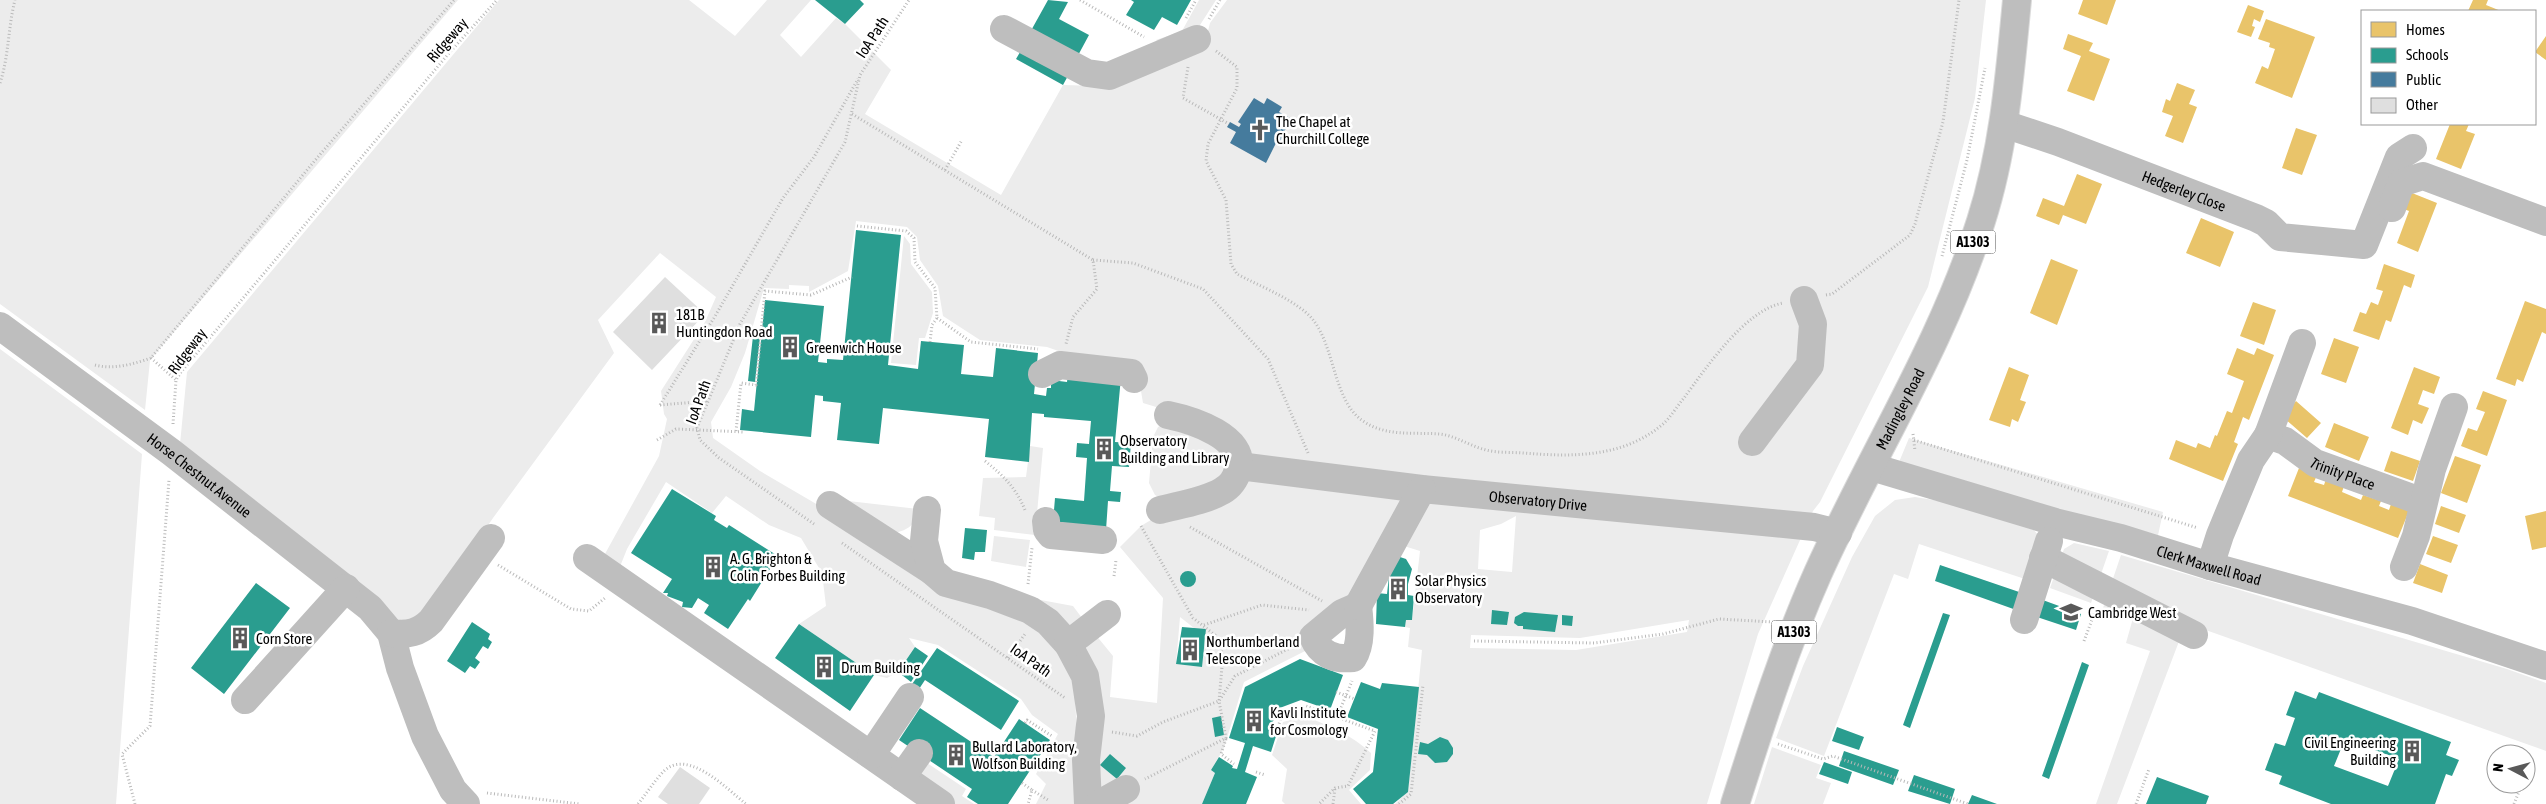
<svg xmlns="http://www.w3.org/2000/svg" width="2546" height="804" font-family="'Asap Condensed',sans-serif">
	<style>
		.green { fill: #ececec; fill-rule: evenodd }
		.homes { fill: #e9c46a }
		.schools { fill: #2a9d8f; fill-rule: evenodd }
		.public { fill: #457b9d }
		.building { fill: #dfdfdf }
		.lines { fill: none; stroke-linecap: round; stroke-linejoin: round }
		.major-casing { stroke: #dbdbdb; stroke-width: 30 }
		.path { stroke: #b9b9b9; stroke-width: 3; stroke-dasharray: 1 2.5; stroke-linecap: butt }
		.minor { stroke: #bebebe; stroke-width: 28 }
		.major { stroke: #bebebe; stroke-width: 28 }
		.path-bridge { stroke: #b9b9b9; stroke-width: 3; stroke-dasharray: 1 2.5; stroke-linecap: butt }
		.labels { text-anchor: middle; dominant-baseline: central; stroke-width: 5; stroke-linejoin: round; paint-order: stroke }
		.shield { fill: #fff; stroke: #4c4c4c; stroke-width: 1 }
		.shield-label { font-size: 14px; font-weight: bold; fill: #000 }
		.street-label { font-size: 15px; fill: #000; stroke: #fff }
		.poi-label { font-size: 15px; fill: #000; stroke: #fff; text-anchor: start }
	</style>
	<rect width="100%" height="100%" fill="#fff"/>
	<path class="green" d="M0 0H458L150 360 145 410 0 304Z
		M499 0H689L735 36 767 0H811L780 35 801 57 836 18 845 24 891 70 865 114 1001 195 1063 85 1098 86 1205 43 1210 23 1227 0H1986L1975 98 1928 287 1820 502 1813 511 1758 634 1707 804H1395L1408 791 1422 650 1408 647 1410 628 1405 627 1406 620H1412L1420 551 1388 541 1315 646 1244 682 1224 748 1211 770 1215 773 1202 804H1106L1099 783 1084 655 1088 642 1095 634 1113 656 1110 697 1157 703 1163 598 1120 547 1141 526 1159 515 1161 498 1155 495 1149 483 1153 437 1158 427 1169 422 1166 410 1143 403 1139 379 1047 347 980 340 943 316 938 286 920 260 917 237 907 227 856 221 848 271 809 292V286L789 285V289L764 288 745 353 731 387 711 422 713 438 760 471 830 512 1031 620 1062 653 1075 689 1079 804H1036L1046 784 1036 774 1058 734 1032 715 1021 699 938 645 909 638 915 647 898 672 887 678 874 675 799 624 826 606 822 573 801 538 769 525 726 496 712 513 666 482 627 549 613 584 595 572 659 456 667 419 664 414 661 391 705 322 716 297 660 253 598 320 614 353 493 518 425 617 411 624 390 616 180 444 187 372ZM1516 516 1512 572 1478 569 1480 530 1501 524ZM1180 617 1194 628 1202 667 1176 664ZM1689 620 1687 632 1576 650 1470 648 1471 635 1580 638Z
		M1199 0H1216L1193 36 1169 48 1156 40 1182 31Z
		M904 236 910 244 911 264 932 292 933 313 925 338H919L916 365 891 363Z
		M0 349 142 454 116 804H0Z
		M1909 438 2163 512 2157 540 1897 467Z
		M1030 446 1043 448 1035 535 994 530 995 518 979 516 983 478 1026 477Z
		M1915 497 1952 503 2033 529 2039 536 2028 580 1919 544 1908 579 1894 574 1824 756 1776 738 1803 666 1852 557 1875 516 1895 500Z
		M831 499 918 509C915 525 909 530 894 533Z
		M994 536 1030 540 1026 567 991 561Z
		M2074 543 2109 551 2091 603 2050 588 2064 549Z
		M2121 555 2507 669 2546 683V751L2186 623 2117 804H2096L2150 651 2126 643 2133 618 2103 608Z
		M1030 598 1073 606 1085 622 1075 628 1065 625Z
		M1305 716C1329 726 1352 735 1371 753L1370 770 1349 790 1361 804H1285L1282 801 1287 769 1272 755 1283 722Z
		M1772 747 1821 765 1816 778 1831 783 1823 804H1754Z
		M921 759 966 789 962 796 974 804H949L914 770Z"/>
	<path class="homes" d="M2083 0H2116L2107 25 2078 14Z
		M2473 0H2488L2486 5 2501 11H2468Z
		M2248 5 2264 11 2260 22 2254 19 2252 26 2255 27 2251 37 2237 32Z
		M2266 19 2315 37 2292 98 2255 83 2262 66 2268 69 2275 49 2269 47 2270 43 2258 39Z
		M2068 34 2093 43 2089 51 2110 59 2094 101 2067 91 2081 56 2063 49Z
		M2546 36V60L2535 52Z
		M2177 83 2195 90 2189 104 2197 107 2183 143 2165 136 2173 116 2162 112 2166 99 2170 101Z
		M2450 124H2469L2466 131 2475 134 2461 169 2436 159Z
		M2296 128 2317 135 2302 175 2282 168Z
		M2077 174 2102 184 2086 224 2063 215 2059 225 2036 216 2043 198 2064 206Z
		M2407 191 2437 203 2418 252 2397 243 2409 211 2401 208Z
		M2201 218 2234 232 2220 267 2186 253Z
		M2051 259 2078 270 2057 325 2030 313Z
		M2384 264 2415 275 2411 288 2404 285 2391 322 2386 320 2379 340 2353 331 2360 312 2366 314 2371 302 2378 305 2383 291 2376 289Z
		M2525 301 2546 309V334L2542 332 2523 382 2517 379 2515 386 2496 379Z
		M2253 302 2276 310 2264 345 2240 336Z
		M2334 338 2359 347 2346 383 2321 374Z
		M2237 348 2254 355 2257 348 2274 355 2249 420 2243 417 2234 442 2238 444 2223 481 2169 459 2176 440 2196 448 2198 443 2210 448 2215 435 2217 436 2227 411 2232 413 2244 381 2227 374Z
		M2009 367 2029 375 2020 400 2026 402 2018 422 2012 419 2010 427 1989 420Z
		M2414 367 2440 377 2434 394 2423 390 2418 404 2429 408 2422 424 2413 420 2408 435 2391 428Z
		M2483 391 2507 400 2487 456 2461 446 2468 428 2477 431 2485 412 2476 409Z
		M2296 401 2321 423 2307 438 2283 417Z
		M2334 423 2369 437 2359 461 2325 447Z
		M2391 451 2420 461 2413 481 2384 471Z
		M2455 456 2481 465 2467 503 2441 493Z
		M2299 468 2317 475 2314 482 2324 485 2326 479 2344 486 2342 492 2361 500 2363 495 2381 501 2379 506 2389 510 2391 504 2409 511 2398 538 2288 496Z
		M2441 506 2466 515 2459 533 2435 524Z
		M2546 511V547L2532 550 2525 516Z
		M2433 536 2458 545 2451 563 2426 554Z
		M2420 564 2448 575 2442 593 2413 583Z"/>
	<path class="schools" d="M815 0H860L864 4 845 24Z
		M1048 0 1068 2 1059 19 1089 35 1075 61 1028 36Z
		M1131 0H1191L1177 25 1162 17 1154 30 1126 15 1134 2Z
		M1023 47 1070 72 1063 85 1016 59Z
		M856 230 901 235 888 365 918 369 921 341 964 345 961 374 993 377 996 348 1038 353 1034 394 1046 396 1047 388H1051V380L1067 382 1068 374 1121 377 1115 442 1131 443 1129 467 1112 466 1110 491 1121 492 1120 502 1108 501 1106 530 1053 522 1055 498 1084 501 1087 458 1076 457 1077 443 1089 444 1091 421 1044 417V414L1032 413 1029 462 985 457 989 419 883 408 879 444 837 440 841 403 823 401V396L815 395 811 437 740 430 742 409 754 411 765 300 824 306 818 362 827 363V359L843 360Z
		M753 336 760 337 755 382 748 381Z
		M672 489 716 516 714 520 727 528 729 525 778 556 750 601 748 599 728 629 704 613 709 605 698 598 692 608 682 607 683 602 667 596 668 593H663L672 579 631 553Z
		M965 528 987 530 985 552H975L974 560 962 558Z
		M1400 557 1406 559 1412 569 1408 584V595L1414 596 1412 620H1406L1405 627 1376 624 1377 593 1387 594 1389 576Z
		M1940 565 2025 594 2019 611 1935 581Z
		M1180 579a8 8 0 1 1 16 0a8 8 0 1 1-16 0Z
		M256 583 290 608 224 694 191 668Z
		M2040 599 2081 614 2076 630 2034 616Z
		M1492 610 1509 612 1507 625 1491 624Z
		M1524 612 1558 615 1555 632 1523 629V626H1518L1514 623 1515 617Z
		M1943 613 1950 615 1910 728 1903 725Z
		M1562 615 1573 616 1572 626 1562 625Z
		M472 622 490 634 488 639 492 642 488 649 483 646 475 658 480 662 475 669 470 666 465 673 447 661Z
		M799 624 874 675 850 711 775 658Z
		M1182 627 1206 629 1202 667 1176 664Z
		M915 647 928 656 911 682 898 672Z
		M937 648 1019 701 1001 730 925 680 915 695 908 690Z
		M1300 659 1343 675 1330 710 1301 700 1277 709 1270 731 1277 733 1271 752 1253 746 1245 772 1257 777 1246 804H1202L1215 773 1211 770 1219 757 1233 766 1232 768 1237 769 1245 743 1229 738 1245 687Z
		M2082 662 2089 665 2049 779 2042 776Z
		M1361 682 1380 689 1382 683 1419 687 1408 792 1393 804H1366L1353 789 1373 772 1378 729 1347 717Z
		M2295 691 2316 699 2319 692 2451 742 2446 755 2459 760 2452 776 2446 774 2435 804H2331L2279 784 2282 776 2265 770 2275 743 2285 746 2295 718 2286 715ZM2345 739 2399 759 2388 786 2334 766Z
		M920 708 994 757 1019 719 1050 740 1008 804H978L967 797 972 789 899 740Z
		M1221 716 1224 735 1215 737 1212 718Z
		M1837 727 1864 737 1859 750 1832 741Z
		M1440 737 1448 740 1453 748V754L1447 762 1435 763 1427 755 1418 754 1420 742 1428 744Z
		M1844 751 1899 770 1893 785 1839 766Z
		M1110 754 1126 768 1117 779 1100 765Z
		M1824 762 1852 772 1848 784 1819 774Z
		M1914 775 1955 789 1950 804 1908 791Z
		M2157 777 2209 796 2206 804H2146Z
		M1972 795 1997 804H1968Z"/>
	<path class="public" d="M1254 98 1264 104 1267 98 1282 107 1279 112 1290 118 1279 145 1276 143 1266 163 1230 143 1236 132 1227 127 1230 122 1239 127 1241 124 1238 122Z"/>
	<path class="building" d="M665 277 705 314 652 370 613 332Z
		M680 767 710 788 699 804H668L658 797Z"/>
	<g class="lines">
		<g class="major-casing">
			<g id="major">
				<path id="s6" d="M1735 804C1760 726 1785 647 1818 573 1871 455 1942 345 1981 221 2004 149 2010 74 2017 0"/>
			</g>
		</g>
		<path class="path" d="M1080 0 1144 37
			M1186 18 1196 0
			M1209 19 1220 0
			M1216 51 1237 67V88L1208 144 1206 161 1226 200 1231 264 1237 274C1259 286 1299 301 1314 321 1335 349 1334 402 1363 421 1386 437 1413 432 1440 434 1456 436 1470 446 1486 450 1498 453 1511 452 1523 453 1573 457 1623 458 1663 424 1671 417 1677 406 1684 398 1706 368 1745 310 1783 303
			M1188 67 1183 98 1229 124
			M0 83C9 56 8 27 15 0
			M852 114 1093 260 1097 289 1073 317 1066 344
			M945 170 962 140
			M857 226 906 231 914 238 915 262 935 288 937 318 932 325 930 342
			M1942 256 1967 160 1985 68
			M1093 260 1133 263 1203 289 1268 359 1308 453
			M1826 295 1832 294 1910 235 1915 224 1943 122 1959 0
			M937 318 971 342 1038 349
			M151 358 176 380
			M95 365C113 370 134 364 151 358L317 158 454 0
			M660 405 714 318 783 198 814 157 858 79
			M660 405 708 401
			M173 424 176 380 181 372 450 52 497 0
			M736 431 741 383 756 385 765 291 811 295 852 277
			M1913 434 1915 451
			M657 440 676 429 744 432
			M1914 440 2198 528
			M1130 455H1138
			M985 461C1004 476 1016 488 1025 510
			M814 524 719 458 700 440 697 428 740 324 845 142 860 75 909 0
			M1141 526 1193 618 1215 635 1223 655 1219 701 1226 738 1145 779
			M1190 527 1322 601
			M842 543 1065 698
			M498 565 571 609 589 611 605 598
			M1114 576 1116 560
			M1028 584 1032 548
			M1204 625 1262 605 1309 610
			M1474 641 1594 643 1663 634 1719 619 1773 622
			M2084 641 2096 609
			M1008 658 1025 634
			M1337 717 1352 681
			M1025 723 1027 720 1052 736
			M1278 727 1282 715 1306 706 1375 731 1348 786 1335 788 1319 804
			M1112 732 1137 736 1163 722 1219 701 1235 676 1292 647
			M1226 739 1221 754 1234 764
			M1778 744 1823 759 1833 756 1968 804
			M1256 772 1265 775
			M2526 773 2527 770
			M1022 783 1032 790 1028 804
			M1032 790 1048 800
			M487 793 580 804
			M135 804 122 754 150 726 169 480
			M638 804C647 793 655 780 664 771 688 748 727 789 746 804
			M1333 804 1335 788
			M1399 804 1411 794 1423 685
			M2136 804 2149 769
			M2514 804 2522 784"/>
		<g class="minor">
			<path d="M1004 29 1087 73 1109 76 1197 39"/>
			<path id="s1" d="M2004 124 2058 142 2256 218 2266 223 2280 237 2364 245 2399 157 2413 148"/>
			<path d="M2392 208 2401 183 2423 176 2546 222"/>
			<path id="s2" d="M0 326 171 452 370 608 391 633 400 668 425 736 453 790 466 804"/>
			<path d="M1042 374 1060 365 1131 373 1134 379"/>
			<path id="s3" d="M2268 435 2285 441 2315 463 2423 502"/>
			<path d="M1752 442 1810 365 1813 324 1804 300"/>
			<path id="s4" d="M1239 466 1422 489 1814 527 1838 533"/>
			<path id="s5" d="M1872 467 2055 522 2121 538 2210 566 2412 621 2546 666"/>
			<path d="M830 505 932 571"/>
			<path d="M927 510 924 541 932 571 946 583 990 595 1030 610 1048 622 1068 644 1085 676 1091 716 1086 760 1088 804"/>
			<path d="M1160 510C1179 505 1205 501 1222 491 1231 486 1235 480 1238 470 1247 437 1192 420 1168 415"/>
			<path d="M1046 521 1047 530 1051 535 1103 540"/>
			<path d="M587 558 941 804"/>
			<path d="M2043 558 2194 635"/>
			<path d="M2210 566 2220 535 2251 460 2268 435 2302 343"/>
			<path d="M2404 567 2416 536 2432 469 2454 407"/>
			<path d="M1358 606C1360 622 1362 644 1353 658 1334 660 1320 654 1313 637L1342 613Z"/>
			<path d="M1358 606 1422 489"/>
			<path d="M2024 620 2049 541"/>
			<path d="M391 633C408 635 419 633 431 621L491 538"/>
			<path d="M1068 644 1107 614"/>
			<path d="M245 700 346 588"/>
			<path d="M871 755 910 697"/>
			<path d="M902 777 919 753"/>
			<path d="M1099 804 1126 789"/>
		</g>
		<use href="#major" class="major"/>
		<path class="path-bridge" d="M1336 692 1355 699"/>
	</g>
	<defs>
		<g id="church-bare" transform="scale(1.725)"><path d="M-1.2-6h2.4v3.5h3.3v2.4h-3.3V6h-2.4V-.1h-3.3v-2.4h3.3Z" fill="#595959" stroke="#fff" stroke-width="2.5" paint-order="stroke"/></g>
		<g id="building-bare" transform="scale(1.725)"><path d="M-4-6H4V6H1V3H-1V6H-4ZM-2.5-4.3h1.7v1.8h-1.7ZM.8-4.3h1.7v1.8H.8ZM-2.5-1h1.7V.8h-1.7ZM.8-1h1.7V.8H.8Z" fill="#595959" stroke="#fff" stroke-width="2.5" paint-order="stroke"/></g>
		<g id="university-bare" transform="scale(1.725)"><path d="M0-5L7-2L0 1L-7-2ZM-4 1L0 2.5L4 1V4Q0 6-4 4Z" fill="#595959" stroke="#fff" stroke-width="2.5" paint-order="stroke"/></g>
	</defs>
	<g fill-rule="evenodd">
		<use href="#church-bare" x="1260" y="130"/>
		<use href="#building-bare" x="659" y="323"/>
		<use href="#building-bare" x="790" y="347"/>
		<use href="#building-bare" x="1104" y="449"/>
		<use href="#building-bare" x="713" y="567"/>
		<use href="#building-bare" x="1398" y="589"/>
		<use href="#university-bare" x="2071" y="612"/>
		<use href="#building-bare" x="240" y="638"/>
		<use href="#building-bare" x="1190" y="650"/>
		<use href="#building-bare" x="824" y="667"/>
		<use href="#building-bare" x="1254" y="721"/>
		<use href="#building-bare" x="2412" y="751"/>
		<use href="#building-bare" x="956" y="755"/>
	</g>
	<g class="labels">
		<g class="shield">
			<rect x="1950.5" y="230.5" width="45" height="23" rx="4"/>
			<rect x="1771.5" y="620.5" width="45" height="23" rx="4"/>
		</g>
		<g class="shield-label">
			<text x="1973" y="242">A1303</text>
			<text x="1794" y="632">A1303</text>
		</g>
		<g class="street-label">
			<text transform="translate(872 37) rotate(-57)">IoA Path</text>
			<text transform="translate(447 40) rotate(-49)">Ridgeway</text>
			<text stroke="none"><textPath href="#s1" startOffset="192">Hedgerley Close</textPath></text>
			<text transform="translate(187 351) rotate(-53)">Ridgeway</text>
			<text transform="translate(698 402) rotate(-70)">IoA Path</text>
			<text stroke="none"><textPath href="#s6" startOffset="429">Madingley Road</textPath></text>
			<text stroke="none"><textPath href="#s3" startOffset="85">Trinity Place</textPath></text>
			<text stroke="none"><textPath href="#s2" startOffset="249">Horse Chestnut Avenue</textPath></text>
			<text stroke="none"><textPath href="#s4" startOffset="301">Observatory Drive</textPath></text>
			<text stroke="none"><textPath href="#s5" startOffset="351">Clerk Maxwell Road</textPath></text>
			<text transform="translate(1031 660) rotate(35)">IoA Path</text>
		</g>
		<g class="poi-label">
			<text x="1276" y="121">The Chapel at<tspan x="1276" dy="17">Churchill College</tspan></text>
			<text x="676" y="314">181B<tspan x="676" dy="17">Huntingdon Road</tspan></text>
			<text x="806" y="347">Greenwich House</text>
			<text x="1120" y="440">Observatory<tspan x="1120" dy="17">Building and Library</tspan></text>
			<text x="730" y="558">A. G. Brighton &amp;<tspan x="730" dy="17">Colin Forbes Building</tspan></text>
			<text x="1415" y="580">Solar Physics<tspan x="1415" dy="17">Observatory</tspan></text>
			<text x="2088" y="612">Cambridge West</text>
			<text x="256" y="638">Corn Store</text>
			<text x="1206" y="641">Northumberland<tspan x="1206" dy="17">Telescope</tspan></text>
			<text x="841" y="667">Drum Building</text>
			<text x="1270" y="712">Kavli Institute<tspan x="1270" dy="17">for Cosmology</tspan></text>
			<text x="2396" y="742" text-anchor="end">Civil Engineering<tspan x="2396" dy="17">Building</tspan></text>
			<text x="972" y="746">Bullard Laboratory,<tspan x="972" dy="17">Wolfson Building</tspan></text>
		</g>
	</g>
	<rect x="2361" y="10" width="175" height="115" fill="#ffffff" stroke="#999999"/>
	<rect x="2371" y="22" width="25" height="15" fill="#e9c46a" stroke="#999999"/>
	<text x="2406" y="35" font-size="15" fill="#000000">Homes</text>
	<rect x="2371" y="48" width="25" height="15" fill="#2a9d8f" stroke="#999999"/>
	<text x="2406" y="60" font-size="15" fill="#000000">Schools</text>
	<rect x="2371" y="72" width="25" height="15" fill="#457b9d" stroke="#999999"/>
	<text x="2406" y="85" font-size="15" fill="#000000">Public</text>
	<rect x="2371" y="98" width="25" height="15" fill="#dfdfdf" stroke="#999999"/>
	<text x="2406" y="110" font-size="15" fill="#000000">Other</text>
	<g transform="translate(2511 769) rotate(276)"><circle r="24" fill="#ffffff" stroke="#999999"/>
	<path d="M0-4L9 19L0 12L-9 19Z" fill="#595959"/>
	<text y="-8" font-size="14" font-weight="bold" text-anchor="middle" fill="#000000">N</text>
	</g>
</svg>
